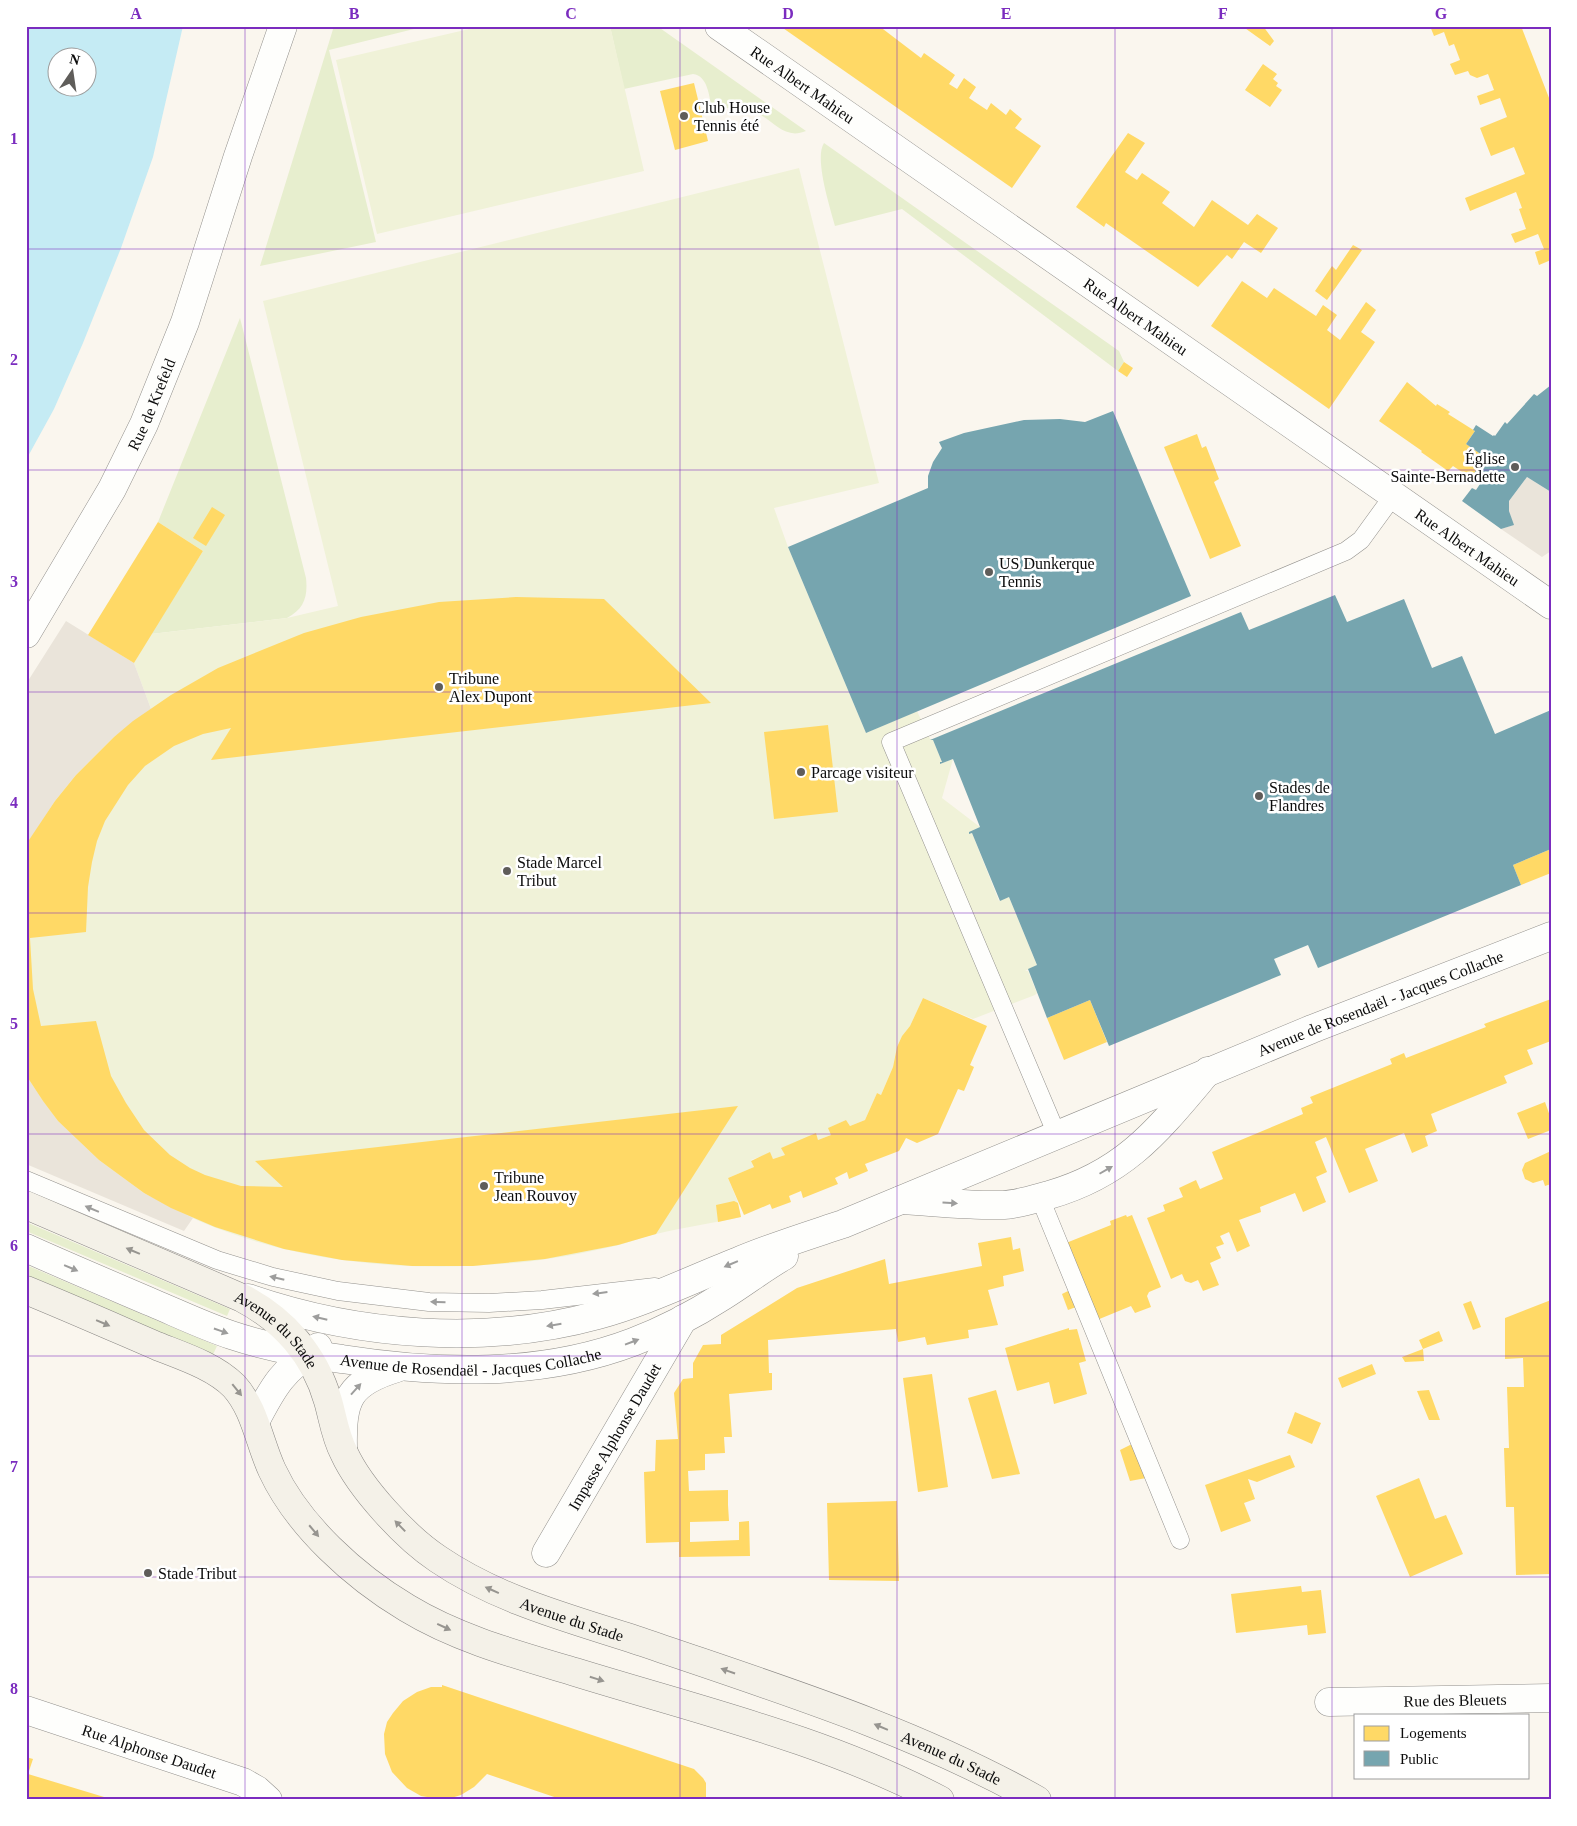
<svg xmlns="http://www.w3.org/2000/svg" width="1577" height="1826" font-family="Georgia,serif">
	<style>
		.green { fill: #e7eece }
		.pitch { fill: #f0f2d8 }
		.plaza { fill: #eae4da }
		.water { fill: #c5ebf4; fill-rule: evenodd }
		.homes { fill: #ffd966 }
		.public { fill: #76a5af }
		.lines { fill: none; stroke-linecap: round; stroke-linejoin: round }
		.service-casing { stroke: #93918d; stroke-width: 19 }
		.minor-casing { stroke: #93918d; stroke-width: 29 }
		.tertiary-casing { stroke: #93918d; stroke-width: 29 }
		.secondary-casing { stroke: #898784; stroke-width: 29 }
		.service { stroke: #fefefc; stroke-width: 18 }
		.minor { stroke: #fefefc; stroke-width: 28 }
		.tertiary { stroke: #fefefc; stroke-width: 28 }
		.secondary { stroke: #f4f1e8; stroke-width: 28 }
		.oneway { fill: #9d9d9c }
		.oneway2 { fill: #979590 }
		.grid { fill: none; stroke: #7b2cbf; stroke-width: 1; stroke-opacity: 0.55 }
		.poi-dot { fill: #5f5d5a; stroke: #fff; stroke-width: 2 }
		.labels { text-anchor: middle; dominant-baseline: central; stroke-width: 5; stroke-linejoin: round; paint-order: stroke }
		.street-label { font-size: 16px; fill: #0b0b0b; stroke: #fff }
		.poi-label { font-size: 16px; fill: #0b0b0b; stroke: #fff; text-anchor: start }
		.neatline { fill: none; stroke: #7b2cbf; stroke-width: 2 }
		.grid-label { font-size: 16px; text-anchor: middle; font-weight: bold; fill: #7b2cbf }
	</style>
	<rect width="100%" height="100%" fill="#faf6ee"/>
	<path class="green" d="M334 26H426L329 50 376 242 260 266Z
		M610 26H657L806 131C782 141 773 117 751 111 739 107 725 108 712 109 709 96 708 76 693 74L624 89Z
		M824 143 1119 351 1124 362 1118 371 902 209 835 226C830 207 814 158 824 143Z
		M240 318 306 578C308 597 304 609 287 618L151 634 203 551 158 522Z
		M26 1222 230 1309 227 1316 26 1231Z
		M26 1265 217 1346 211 1359 26 1280Z"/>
	<path class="pitch" d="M482 26H610L644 171 377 234 336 60Z
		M799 168 879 483 774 508 788 547 866 733 917 711 930 739 933 740 942 762 940 764 953 759 942 798 980 827 969 832 970 834 972 833 999 901 1009 897 1037 965 1025 971H1028L1037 993 1035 995 973 1019 923 998 910 1026 902 1036 897 1047 893 1067 881 1095 877 1093 865 1120 850 1126 846 1120 829 1128 831 1135 818 1140 816 1134 782 1148 785 1155 773 1159 770 1153 751 1160 754 1167 728 1178 737 1200 741 1217C713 1223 685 1227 656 1234 644 1236 631 1242 619 1245 585 1253 549 1260 514 1263 353 1278 171 1247 58 1121 45 1107 36 1091 26 1075V846L55 801 76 775 114 737 151 709 134 663 151 634 287 618 338 606 263 301Z"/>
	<path class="plaza" d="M1527 477 1551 492V551L1542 557 1501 529 1513 525 1509 511V501Z
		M66 621 134 663 151 709 114 737 76 775 55 801 26 846V684Z
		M26 1075 43 1101 58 1121 99 1160 144 1193 193 1218 184 1231 26 1164Z"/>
	<path class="water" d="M26 26H183L153 157 121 248 83 343 54 409 26 460ZM58 58H88V88H58Z"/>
	<path class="homes" d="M780 26H875L877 28 879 26 921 58 924 53 955 75 949 84 957 89 964 78 976 87 969 98 987 110 991 103 1006 115 1010 109 1022 119 1015 128 1041 146 1012 188Z
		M1242 26H1263L1274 41 1270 46Z
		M1430 26H1521L1551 103V260L1539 265 1535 252 1544 249 1538 234 1515 243 1511 234 1526 229 1519 209 1522 208 1516 192 1470 211 1465 198 1525 174 1514 147 1491 156 1480 128 1507 117 1500 98 1480 105 1477 96 1494 90 1488 74 1477 78 1470 75 1468 71 1455 75 1450 64 1460 60 1454 44 1449 46 1444 32 1434 36Z
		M1263 64 1277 74 1273 79 1278 83 1276 86 1282 90 1270 107 1245 90Z
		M694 83 708 141 675 150 660 91Z
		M1128 133 1145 143 1125 172 1137 180 1142 173 1170 192 1162 203 1194 227 1212 200 1248 225 1257 214 1278 228 1261 253 1244 242 1232 259 1227 255 1198 287 1106 223 1104 227 1076 207Z
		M1353 245 1362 250 1327 300 1315 291 1332 266 1336 270Z
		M1242 281 1267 298 1274 288 1316 316 1323 305 1337 315 1327 330 1340 340 1366 302 1376 310 1361 332 1375 342 1329 409 1211 326Z
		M1124 362 1133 368 1127 377 1118 371Z
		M1407 382 1436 406 1437 404 1450 412 1448 414 1475 431 1466 444 1485 457 1471 478 1453 466 1448 471 1421 452 1422 451 1379 421Z
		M1197 434 1202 448 1206 446 1219 479 1214 482 1241 546 1210 559 1164 447Z
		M212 507 225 515 206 546 193 538Z
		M158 522 203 551 134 663 88 635Z
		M516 597 604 599 711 703 211 760 231 728 203 734 174 746 145 766 128 785 105 821 97 841 92 862 88 887 86 932 30 938 33 989 41 1026 96 1021 111 1076 126 1103 144 1130 170 1155 190 1168 205 1175 241 1186 283 1187 255 1161 738 1106 656 1234 618 1245 545 1259 473 1266H412L342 1260 284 1249 215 1227 171 1208 144 1193 99 1160 58 1121 43 1101 26 1075V846L29 840 55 801 76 775 114 737 133 721 171 695 218 668 304 633 361 617 439 602Z
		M828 725 838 812 774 819 764 732Z
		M1551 849V873L1521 885 1513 865Z
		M923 998 987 1026 970 1065 974 1067 964 1091 958 1089 938 1134 917 1143 906 1138 899 1151 865 1164 868 1171 849 1179 847 1172 835 1178 838 1184 803 1198 801 1191 789 1196 791 1202 772 1209 770 1204 744 1215 728 1178 754 1167 751 1161 770 1152 773 1159 785 1155 781 1148 816 1133 818 1140 831 1135 828 1128 846 1120 850 1126 865 1120 877 1093 881 1095 893 1067 897 1047 902 1036 910 1026Z
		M1551 999V1041L1527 1050 1533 1064 1504 1076 1507 1083 1431 1114 1437 1131 1425 1136 1428 1146 1412 1153 1404 1133 1365 1149 1378 1181 1349 1193 1326 1137 1315 1142 1327 1172 1316 1177 1326 1202 1303 1212 1295 1193 1260 1207 1261 1212 1239 1220 1250 1246 1237 1252 1229 1232 1220 1236 1224 1244 1216 1247 1221 1258 1210 1263 1219 1285 1203 1291 1198 1280 1191 1283 1185 1281 1182 1274 1171 1279 1147 1218 1165 1211 1163 1205 1183 1197 1179 1188 1196 1180 1200 1189 1223 1179 1212 1152 1303 1114 1301 1108 1313 1103 1310 1097 1392 1064 1390 1059 1404 1053 1406 1058 1486 1027 1484 1024Z
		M1090 1000 1107 1042 1064 1060 1047 1018Z
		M1545 1102 1551 1119V1130L1528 1139 1517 1113Z
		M1551 1151V1184L1545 1186 1543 1180 1533 1183 1525 1179 1522 1170 1525 1163Z
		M734 1201 738 1203 741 1217 718 1222 716 1205Z
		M1126 1215 1127 1217 1132 1215 1161 1287 1149 1292 1147 1296 1151 1307 1135 1313 1131 1306 1097 1320 1066 1243 1111 1225 1110 1221Z
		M1011 1237 1013 1250 1020 1248 1024 1271 1003 1276 1004 1286 988 1290 998 1325 968 1330 969 1338 927 1345 925 1337 898 1342 896 1329 768 1340 769 1373H772V1390L729 1394 732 1437H724L725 1453 705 1454V1470L688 1471 689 1491 728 1490V1505L729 1521 690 1522V1542L739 1540V1522L749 1521 750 1556 679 1557V1542L646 1543 644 1472 655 1471 656 1440 678 1439 674 1393 683 1379 693 1378V1363L703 1345 721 1344V1335L797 1288 885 1259 889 1284 982 1266 978 1243Z
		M1070 1290 1076 1307 1068 1310 1062 1294Z
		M1551 1300V1574L1516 1575 1514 1507H1506L1504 1448H1509L1507 1387H1524L1523 1358 1505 1359V1318Z
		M1471 1301 1481 1327 1473 1330 1463 1304Z
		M1069 1328V1330L1077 1329 1086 1361 1079 1363 1087 1394 1054 1404 1049 1382 1017 1391 1005 1348Z
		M1439 1331 1443 1341 1423 1349 1419 1340Z
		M1423 1349 1424 1361 1405 1362 1402 1357Z
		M1372 1364 1376 1374 1342 1388 1338 1378Z
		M932 1374 948 1487 918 1492 903 1378Z
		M996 1390 1020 1474 992 1479 968 1398Z
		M1429 1390 1440 1420H1429L1417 1391Z
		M1295 1412 1321 1423 1312 1444 1287 1433Z
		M1132 1444 1146 1478 1130 1481 1120 1450Z
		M1290 1455 1295 1467 1257 1482 1248 1479 1255 1499 1244 1503 1251 1521 1221 1532 1205 1485Z
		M1419 1478 1435 1519 1446 1515 1463 1554 1410 1577 1376 1496Z
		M897 1501 899 1581 829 1580 827 1503Z
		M1301 1586 1302 1592 1321 1590 1326 1633 1308 1635 1307 1625 1236 1633 1231 1594Z
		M442 1685 694 1769 703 1778 706 1783V1800H563L487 1774 474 1787 461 1795 448 1799H439L421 1796 407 1788 392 1772 385 1754 384 1734 387 1722 393 1713 403 1701 417 1692 431 1687H442Z
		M26 1757 33 1759 28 1774 114 1800H26Z"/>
	<path class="public" d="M1551 385V492L1527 477 1509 501V511L1514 525 1501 529 1462 501 1472 488 1476 490 1480 484 1471 478 1485 457 1466 444 1475 431 1473 430 1476 425 1493 436 1494 435 1495 436 1505 422 1507 424 1534 394 1537 396Z
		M1113 411 1191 596 866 733 788 547 928 488V476L933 462 942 448 939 442 964 433 1024 420 1060 419 1085 422Z
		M1335 595 1347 622 1404 599 1432 668 1462 656 1495 734 1551 710V849L1513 865 1521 885 1318 968 1308 945 1274 959 1281 975 1109 1046 1090 1000 1047 1018 1028 969 1037 965 1009 897 1000 901 972 833 969 834V832L980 827 953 759 940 764V762H942L933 740H930L1241 612 1249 630Z"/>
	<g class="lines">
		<g class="service-casing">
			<path id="service" d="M1057 1135 891 742 1346 551 1361 540 1393 496
				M26 1180 217 1260 273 1277 338 1291 429 1302 489 1303 542 1300 655 1287
				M1040 1198 1180 1540"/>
		</g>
		<g class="minor-casing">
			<g id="minor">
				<path id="s1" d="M719 26 1551 605"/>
				<path d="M901 1200C935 1202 970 1206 1004 1205 1019 1204 1034 1199 1049 1195 1126 1173 1159 1129 1208 1071"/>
				<path id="s2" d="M546 1553 683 1319"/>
				<path id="s3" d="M1329 1702 1551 1698"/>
				<path id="s4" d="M26 1710 243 1782 257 1790 268 1800"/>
			</g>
		</g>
		<g class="tertiary-casing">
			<g id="tertiary">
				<path id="s5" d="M26 634 112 489 144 424 185 322 238 156 283 26"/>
				<path id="s6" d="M26 1248C68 1267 111 1285 153 1303 179 1314 204 1326 231 1335 267 1347 304 1354 342 1359 438 1374 541 1377 633 1342 665 1330 695 1314 723 1296 744 1283 763 1268 784 1256"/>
				<path id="s7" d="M248 1298C358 1336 485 1346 598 1315 646 1302 690 1280 736 1262 771 1247 807 1236 843 1224L1312 1029 1551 936"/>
				<path d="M255 1422C274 1385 283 1370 318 1347"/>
				<path d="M343 1449C342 1399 348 1383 397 1368"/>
			</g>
		</g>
		<g class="secondary-casing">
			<g id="secondary">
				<path id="s8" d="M26 1205 242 1298C284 1320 315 1355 328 1401 333 1418 335 1436 344 1453 360 1488 405 1537 438 1559 501 1602 576 1620 648 1644 779 1689 915 1731 1037 1800"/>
				<path d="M26 1290C70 1308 113 1327 157 1346 182 1356 214 1366 234 1386 255 1409 259 1442 272 1470 298 1526 355 1577 407 1608 458 1639 518 1655 575 1672 698 1710 826 1740 940 1800"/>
			</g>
		</g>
		<use href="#service" class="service"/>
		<use href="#minor" class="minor"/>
		<use href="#tertiary" class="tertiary"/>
		<use href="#secondary" class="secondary"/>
	</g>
	<defs><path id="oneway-solid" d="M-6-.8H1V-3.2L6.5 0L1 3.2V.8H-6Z" transform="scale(1.25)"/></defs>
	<g class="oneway">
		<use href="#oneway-solid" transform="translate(1106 1170) rotate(-30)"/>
		<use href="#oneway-solid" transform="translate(950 1203) rotate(3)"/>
		<use href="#oneway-solid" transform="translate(92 1209) rotate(-157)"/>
		<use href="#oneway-solid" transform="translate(731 1264) rotate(157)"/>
		<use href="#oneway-solid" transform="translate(71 1268) rotate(23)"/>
		<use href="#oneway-solid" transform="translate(277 1278) rotate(-167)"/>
		<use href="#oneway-solid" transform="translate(600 1293) rotate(173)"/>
		<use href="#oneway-solid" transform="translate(438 1302) rotate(-179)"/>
		<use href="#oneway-solid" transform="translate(320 1318) rotate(-167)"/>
		<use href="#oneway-solid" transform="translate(554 1325) rotate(171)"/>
		<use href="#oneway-solid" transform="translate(221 1331) rotate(19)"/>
		<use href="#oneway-solid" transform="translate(632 1342) rotate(-21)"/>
		<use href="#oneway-solid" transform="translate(356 1389) rotate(-48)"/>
	</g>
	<g class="oneway2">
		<use href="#oneway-solid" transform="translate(133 1251) rotate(-157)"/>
		<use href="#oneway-solid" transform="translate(103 1323) rotate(23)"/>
		<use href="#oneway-solid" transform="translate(237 1390) rotate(51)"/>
		<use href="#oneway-solid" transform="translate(400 1526) rotate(-134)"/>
		<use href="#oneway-solid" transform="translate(314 1531) rotate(50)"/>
		<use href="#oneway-solid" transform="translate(492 1590) rotate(-156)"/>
		<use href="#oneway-solid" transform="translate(444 1627) rotate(25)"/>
		<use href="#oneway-solid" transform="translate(728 1671) rotate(-161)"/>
		<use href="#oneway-solid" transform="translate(597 1679) rotate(17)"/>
		<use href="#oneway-solid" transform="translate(881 1727) rotate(-157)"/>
	</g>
	<path class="grid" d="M245 26V1800M462 26V1800M680 26V1800M897 26V1800M1115 26V1800M1332 26V1800M26 249H1551M26 470H1551M26 692H1551M26 913H1551M26 1134H1551M26 1356H1551M26 1577H1551"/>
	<g class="poi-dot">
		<circle cx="684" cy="116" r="5"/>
		<circle cx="1515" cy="467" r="5"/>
		<circle cx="989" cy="572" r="5"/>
		<circle cx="439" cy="687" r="5"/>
		<circle cx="801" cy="772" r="5"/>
		<circle cx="1259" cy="796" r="5"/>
		<circle cx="507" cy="871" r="5"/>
		<circle cx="484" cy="1186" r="5"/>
		<circle cx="148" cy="1573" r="5"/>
	</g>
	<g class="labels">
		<g class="street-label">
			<text stroke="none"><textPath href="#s1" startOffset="102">Rue Albert Mahieu</textPath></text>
			<text stroke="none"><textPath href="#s1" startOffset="508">Rue Albert Mahieu</textPath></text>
			<text stroke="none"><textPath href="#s5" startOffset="262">Rue de Krefeld</textPath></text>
			<text stroke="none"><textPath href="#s1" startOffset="912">Rue Albert Mahieu</textPath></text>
			<text stroke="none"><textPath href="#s7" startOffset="1198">Avenue de Rosendaël - Jacques Collache</textPath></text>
			<text stroke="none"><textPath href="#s8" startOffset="282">Avenue du Stade</textPath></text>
			<text stroke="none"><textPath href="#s6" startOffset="466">Avenue de Rosendaël - Jacques Collache</textPath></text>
			<text stroke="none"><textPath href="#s2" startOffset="135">Impasse Alphonse Daudet</textPath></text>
			<text stroke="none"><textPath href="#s8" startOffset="718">Avenue du Stade</textPath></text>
			<text stroke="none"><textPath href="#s3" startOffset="126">Rue des Bleuets</textPath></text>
			<text stroke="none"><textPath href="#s4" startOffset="130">Rue Alphonse Daudet</textPath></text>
			<text stroke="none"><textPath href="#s8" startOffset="1122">Avenue du Stade</textPath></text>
		</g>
		<g class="poi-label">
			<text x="694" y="107">Club House<tspan x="694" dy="18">Tennis été</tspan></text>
			<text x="1505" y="458" text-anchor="end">Église<tspan x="1505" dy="18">Sainte-Bernadette</tspan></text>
			<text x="999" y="563">US Dunkerque<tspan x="999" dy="18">Tennis</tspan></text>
			<text x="449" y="678">Tribune<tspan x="449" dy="18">Alex Dupont</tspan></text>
			<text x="811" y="772">Parcage visiteur</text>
			<text x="1269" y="787">Stades de<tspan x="1269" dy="18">Flandres</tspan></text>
			<text x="517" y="862">Stade Marcel<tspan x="517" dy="18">Tribut</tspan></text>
			<text x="494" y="1177">Tribune<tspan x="494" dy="18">Jean Rouvoy</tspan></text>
			<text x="158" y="1573">Stade Tribut</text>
		</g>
	</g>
	<rect width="1577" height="1826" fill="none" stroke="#ffffff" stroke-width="55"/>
	<rect x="1354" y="1714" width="175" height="65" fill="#ffffff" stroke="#9d9d9d"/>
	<rect x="1364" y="1726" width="25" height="15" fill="#ffd966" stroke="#9d9d9d"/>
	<text x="1400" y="1738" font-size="15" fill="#0b0b0b">Logements</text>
	<rect x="1364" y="1751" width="25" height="15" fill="#76a5af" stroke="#9d9d9d"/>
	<text x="1400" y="1764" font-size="15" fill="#0b0b0b">Public</text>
	<g transform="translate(72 72) rotate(13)"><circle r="24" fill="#ffffff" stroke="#9d9d9d"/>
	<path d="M0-4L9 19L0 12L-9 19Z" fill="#5f5d5a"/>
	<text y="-8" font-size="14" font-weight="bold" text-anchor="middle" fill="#0b0b0b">N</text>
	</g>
	<rect x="28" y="28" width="1522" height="1770" class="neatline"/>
	<g class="grid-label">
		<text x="136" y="19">A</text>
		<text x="354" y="19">B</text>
		<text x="571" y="19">C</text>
		<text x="788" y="19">D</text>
		<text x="1006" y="19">E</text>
		<text x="1223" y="19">F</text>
		<text x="1441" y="19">G</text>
		<text x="14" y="144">1</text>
		<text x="14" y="365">2</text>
		<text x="14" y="587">3</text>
		<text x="14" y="808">4</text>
		<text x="14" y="1029">5</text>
		<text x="14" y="1251">6</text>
		<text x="14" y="1472">7</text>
		<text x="14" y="1694">8</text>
	</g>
</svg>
